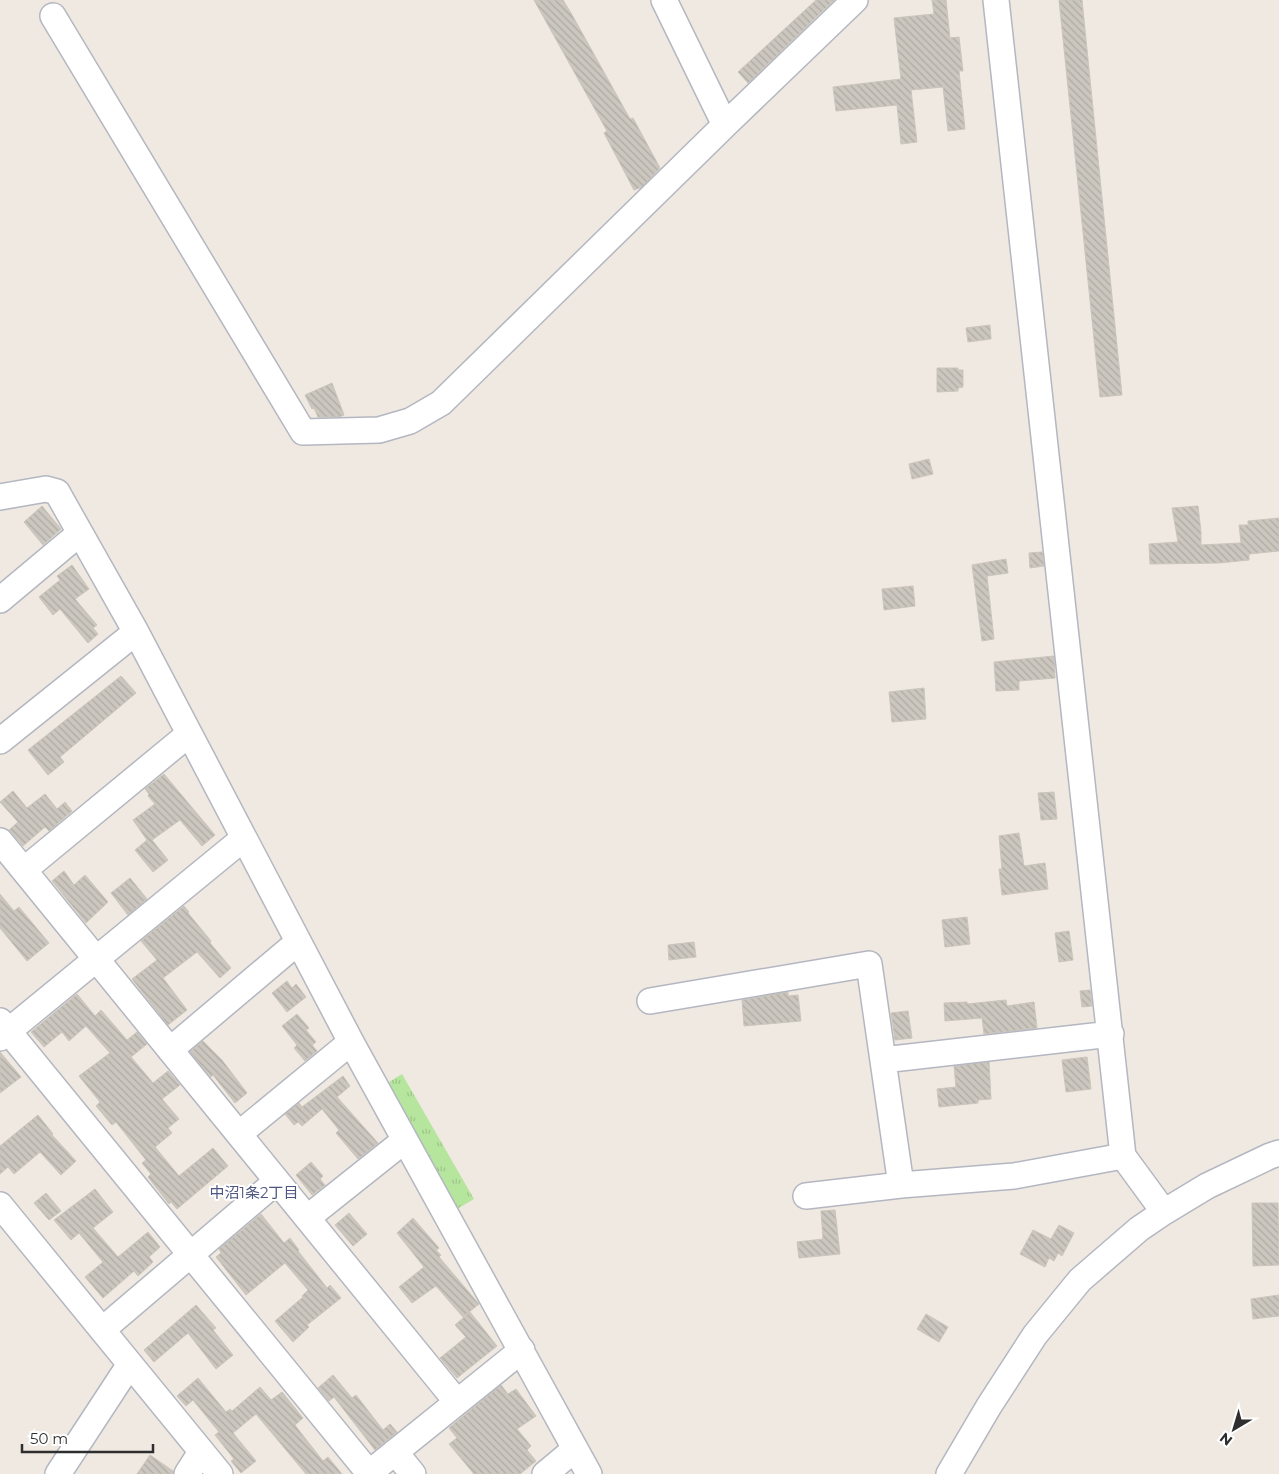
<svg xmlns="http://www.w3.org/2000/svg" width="1279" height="1474" font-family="Montserrat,'Noto Sans JP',sans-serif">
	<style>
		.grass { fill: url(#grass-tufts) }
		.building { fill: url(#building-back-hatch); stroke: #cbc5ba }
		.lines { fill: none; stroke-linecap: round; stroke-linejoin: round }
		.minor-casing { stroke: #b4b7c1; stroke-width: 28 }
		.minor { stroke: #fff; stroke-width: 25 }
		.labels { text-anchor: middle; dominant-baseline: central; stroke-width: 4; stroke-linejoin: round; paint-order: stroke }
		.neighbourhood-label { font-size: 15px; fill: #4d5680; stroke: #fff }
	</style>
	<defs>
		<pattern id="grass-tufts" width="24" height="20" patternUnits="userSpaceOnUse" patternTransform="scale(1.25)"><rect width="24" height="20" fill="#b6e59e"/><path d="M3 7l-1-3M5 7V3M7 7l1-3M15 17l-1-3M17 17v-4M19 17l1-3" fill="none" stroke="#9dc588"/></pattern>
		<pattern id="building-back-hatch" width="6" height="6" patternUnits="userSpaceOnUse" patternTransform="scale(1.25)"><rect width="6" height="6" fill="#cbc7bf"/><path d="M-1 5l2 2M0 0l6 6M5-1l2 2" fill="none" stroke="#afaba4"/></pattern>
	</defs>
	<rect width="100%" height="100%" fill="#efe9e1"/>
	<path class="grass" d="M402 1074 474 1199 457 1209 384 1085Z"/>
	<path class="building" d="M534 0H563L571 13 630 119 633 118 660 168 642 187 634 190 604 133 607 131Z
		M816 0H834L748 83 738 72Z
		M932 0H946L950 38 959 37 963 71H959L965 129 948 131 943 87 911 90 917 142 901 144 897 105 836 111 833 87 901 79 894 18 934 14Z
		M1059 0H1082L1122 395 1100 397Z
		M990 325 991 339 968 342 966 328Z
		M937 368H958V370H963V387L958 388V391L937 392Z
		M332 383 344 415 339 417H318L314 408 312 409 305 395Z
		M929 459 933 474 912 479 909 464Z
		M42 506 61 529 43 545 24 522Z
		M1198 506 1201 532V545L1241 543 1239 525H1248V521L1279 518V551L1249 554V560L1219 563 1150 564 1149 544 1178 542 1172 508Z
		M1042 552 1044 566 1030 568 1029 553Z
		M1006 559 1008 573 987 576 994 639 982 641 972 565Z
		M72 565 89 589 75 599 97 625 93 628 98 634 88 643 60 609 53 615 39 597 60 580 57 576Z
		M913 586 915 606 884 610 882 589Z
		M1054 656 1055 678 1019 681V690L996 691 994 662Z
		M121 676 136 693 60 757 64 762 48 775 28 750Z
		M924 688 926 719 892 722 889 692Z
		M164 774 215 835 202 846 180 820 152 840 168 860 153 872 135 850 147 840 133 820 155 804 148 796 149 794 145 789Z
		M13 791 27 808 45 794 57 809 65 802 72 811 49 831 45 827 23 846 9 830 18 822 0 802Z
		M1054 792 1057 819 1041 820 1038 793Z
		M1019 833 1024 866 1045 863 1048 889 1002 895 999 869H1002L999 836Z
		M64 871 74 885 85 875 108 902 86 923 52 881Z
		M130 878 147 899 128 915 111 893Z
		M0 894 14 911 19 907 49 943 27 961 0 928Z
		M184 906 189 912 188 913 211 941 210 943 231 968 220 978 197 952 163 978 187 1010 168 1025 132 979 157 960 141 941Z
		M967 917 970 944 945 947 942 920Z
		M1069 931 1073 960 1059 962 1055 933Z
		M694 942 696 957 669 960 668 945Z
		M287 981 292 988 296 984 306 997 287 1012 272 993Z
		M1090 990 1092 1006 1082 1007 1080 991Z
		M788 992V996L798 995 801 1021 744 1026 742 1000Z
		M77 994 95 1016 101 1010 127 1040 137 1032 147 1044 131 1057 153 1083 168 1071 180 1085 162 1099 179 1119 168 1128 172 1133 155 1147 179 1176 213 1148 228 1166 177 1209 171 1202 169 1204 148 1177 151 1174 142 1163 146 1160 116 1122 112 1125 96 1106 100 1102 79 1076 110 1053 86 1026 69 1041 62 1032 44 1047 31 1032Z
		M1006 1000 1007 1006 1034 1002 1037 1028 984 1034 982 1018 945 1021 944 1003 967 1002V1004Z
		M908 1011 912 1038 895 1040 891 1013Z
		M297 1014 309 1028 306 1030 316 1042 312 1045 317 1051 305 1061 294 1048 297 1045 282 1026Z
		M203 1041 222 1060 247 1093 235 1103 213 1075 211 1077 190 1052Z
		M0 1052 21 1077 0 1093Z
		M1087 1057 1091 1089 1066 1092 1062 1060Z
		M989 1062 991 1099 978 1100V1103L939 1107 937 1089 956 1087 954 1066Z
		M343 1076 350 1086 337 1097 378 1143 358 1159 336 1133 339 1130 322 1109 302 1126 298 1122 294 1125 285 1114 299 1103 302 1107Z
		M38 1115 53 1134 52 1135 76 1161 61 1175 40 1152 14 1174 8 1167 0 1174V1146Z
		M311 1162 323 1176 320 1179 325 1185 312 1195 296 1175Z
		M95 1189 113 1212 93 1228 118 1257 148 1232 160 1247 149 1257 153 1262 138 1276 134 1271 103 1298 85 1277 103 1262 79 1233 71 1240 54 1220Z
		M46 1193 61 1211 49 1220 34 1203Z
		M1252 1203H1278L1279 1265 1253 1266Z
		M835 1210 840 1254 799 1258 797 1242 823 1239 821 1211Z
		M349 1213 367 1234 353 1246 335 1225Z
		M261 1214 284 1243 290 1238 299 1250 298 1251 327 1288 330 1285 341 1298 307 1325 309 1327 293 1342 275 1321 303 1297 302 1296 308 1290 285 1263 246 1295 216 1257 221 1253 219 1249Z
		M413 1218 439 1248 436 1250 441 1255 439 1257 479 1304 463 1317 436 1286 412 1303 399 1287 424 1267 397 1233Z
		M1059 1225 1074 1233 1062 1256 1058 1253 1054 1261 1049 1258 1045 1267 1020 1254 1033 1230 1051 1239Z
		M1279 1295V1316L1253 1319 1251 1299Z
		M196 1305 216 1328 213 1330 233 1355 216 1369 188 1333 154 1362 144 1350Z
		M470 1312 497 1346 457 1378 440 1358 466 1337 455 1325Z
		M926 1314 948 1327 939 1342 917 1329Z
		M333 1375 352 1398 356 1395 383 1430 390 1424 397 1432 375 1450 334 1397 329 1401 318 1388Z
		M198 1378 226 1412 230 1409 232 1411 260 1387 271 1400 282 1392 303 1418 295 1425 301 1433 323 1461 328 1457 342 1474H306L256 1414 233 1433 256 1461 241 1473 231 1461 234 1459 215 1435 219 1432 193 1400 186 1406 177 1396Z
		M501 1385 508 1394 516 1389 536 1416 517 1429 531 1446 527 1450 536 1461 520 1474H474L449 1444 457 1438 449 1428Z
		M150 1455 173 1471V1474H137Z"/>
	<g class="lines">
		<g class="minor-casing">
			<path id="minor" d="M664 0 725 125 855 0
				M996 0 1123 1156 1164 1212
				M53 16 303 432 379 430 410 421 441 403 725 125
				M0 497 46 489 57 492 136 632 351 1042 589 1474
				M0 600 80 533
				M0 741 136 632
				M0 841 457 1402
				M24 870 189 734
				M650 1001 869 964 901 1185 1014 1176 1123 1156
				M0 1021 369 1473
				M0 1038 244 838
				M170 1050 298 942
				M883 1060 1111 1034
				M239 1134 351 1042
				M806 1196 901 1185
				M0 1205 220 1474
				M307 1218 405 1140
				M102 1330 277 1181
				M395 1452 413 1474
				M58 1474 130 1364
				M187 1474 201 1452
				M368 1474 522 1350
				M545 1474 575 1449
				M949 1474 989 1406 1035 1335 1080 1280 1139 1229 1164 1212 1207 1186 1270 1156 1279 1153"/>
		</g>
		<use href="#minor" class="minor"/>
	</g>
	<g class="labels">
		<g class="neighbourhood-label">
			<text x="254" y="1192">中沼1条2丁目</text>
		</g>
	</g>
	<g transform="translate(1234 1429) rotate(218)" stroke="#ffffff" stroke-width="4" paint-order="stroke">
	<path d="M0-4L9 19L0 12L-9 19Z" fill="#2e2e2e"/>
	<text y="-8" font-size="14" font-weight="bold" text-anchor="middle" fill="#2e2e2e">N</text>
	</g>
	<path d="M22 1444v8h131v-8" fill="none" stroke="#2e2e2e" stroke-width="2.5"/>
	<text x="30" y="1444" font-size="15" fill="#2e2e2e" stroke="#ffffff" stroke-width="4" paint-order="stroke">50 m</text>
</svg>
